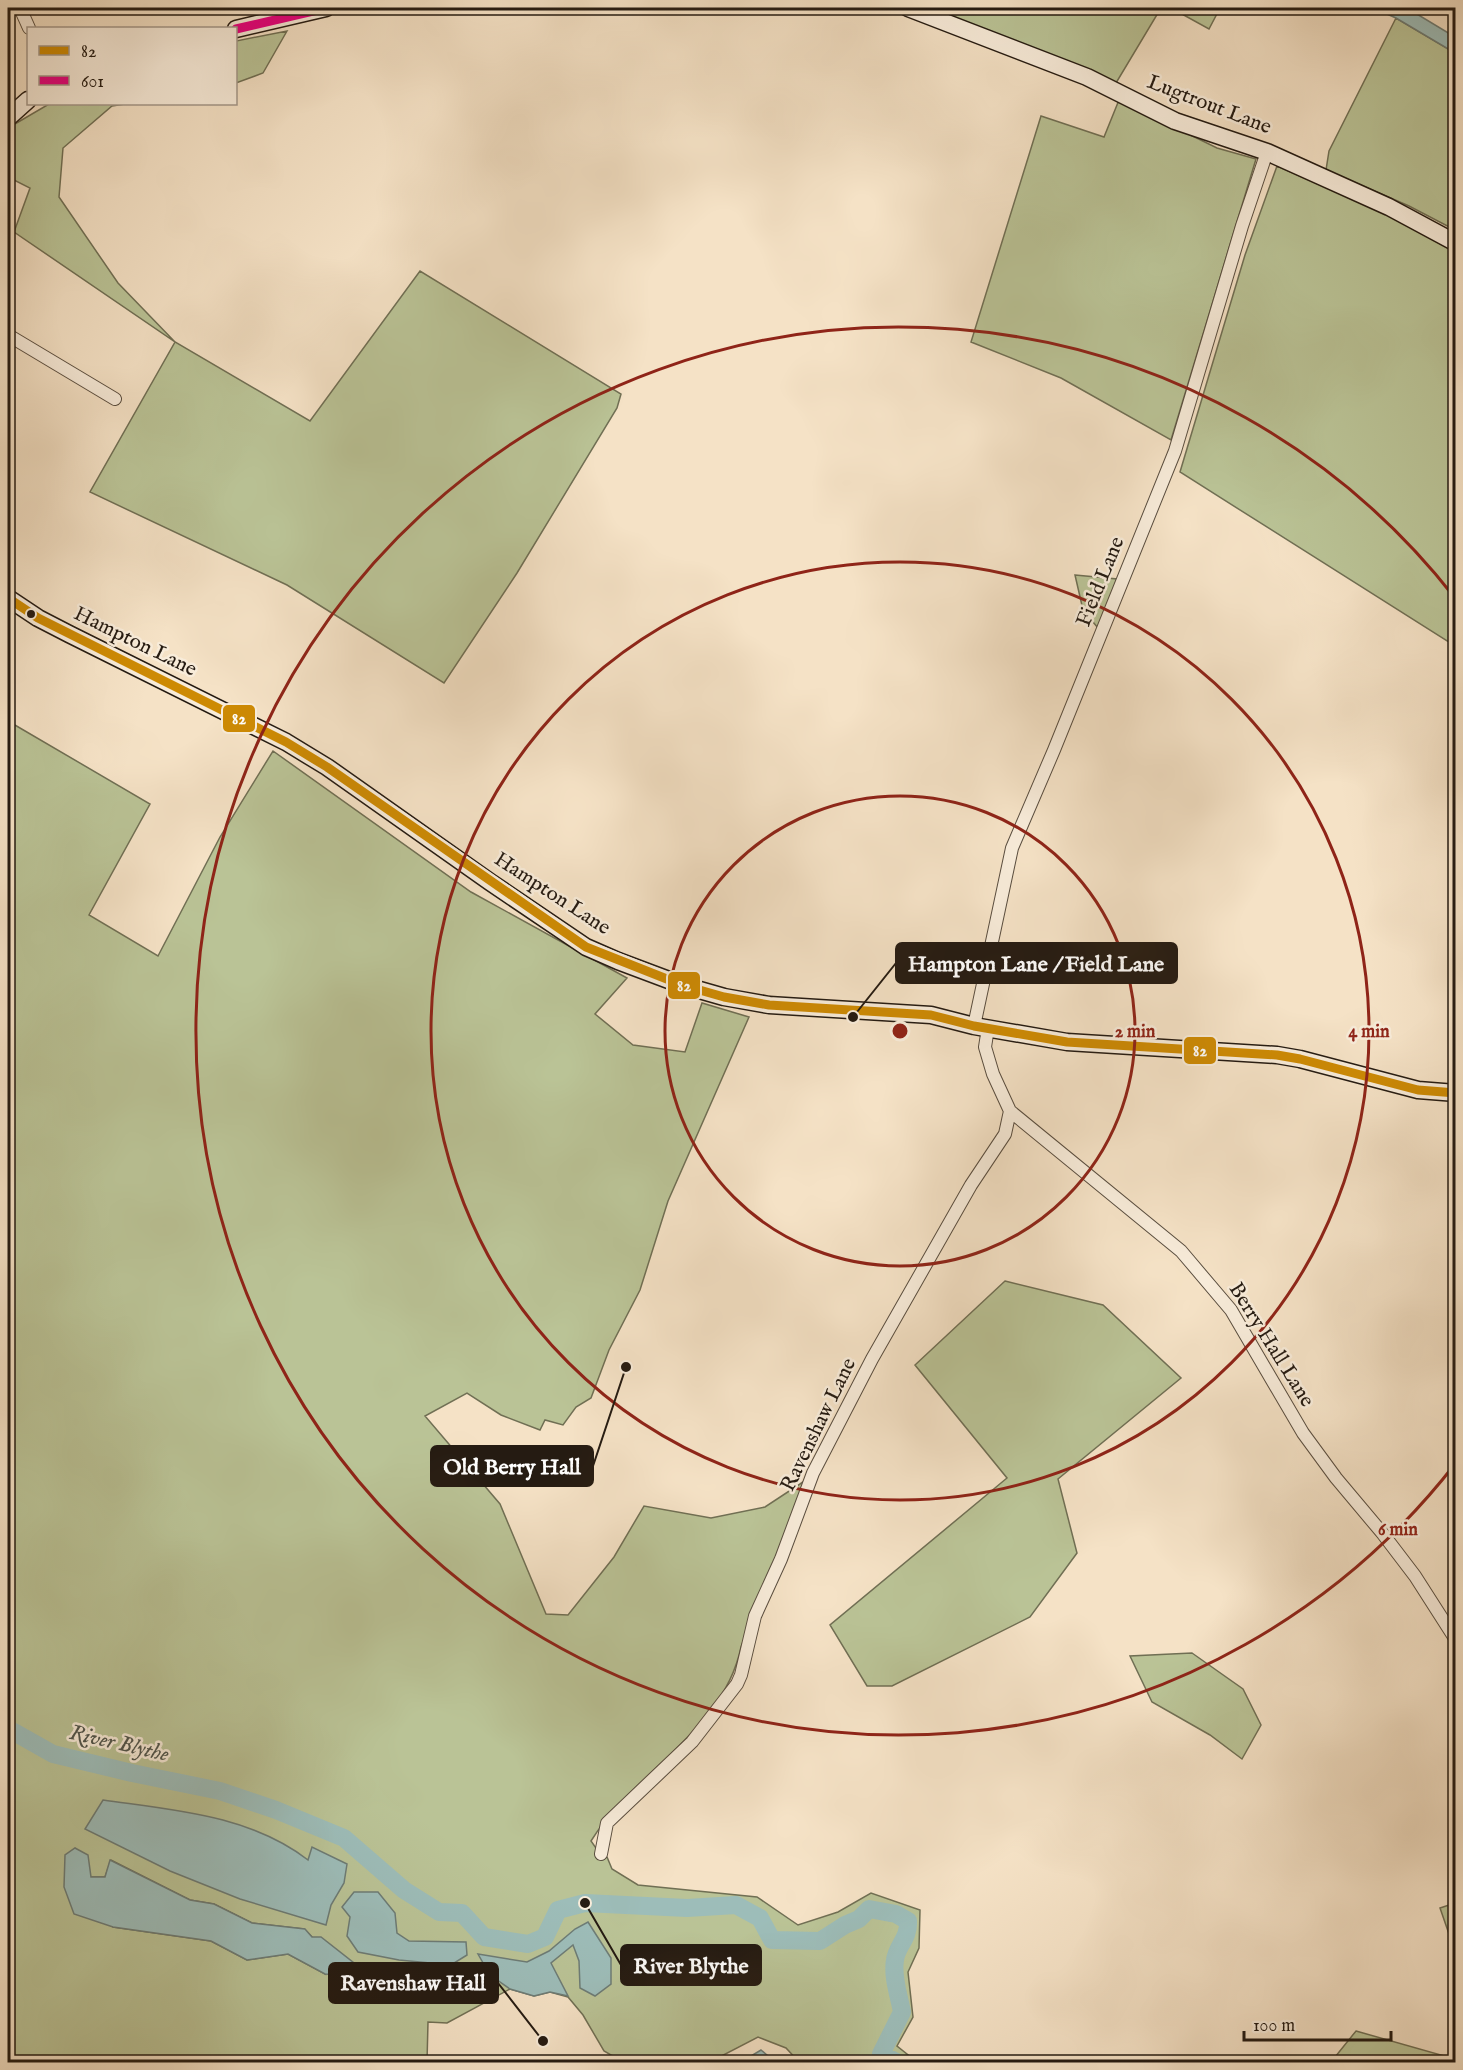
<svg xmlns="http://www.w3.org/2000/svg" width="1463" height="2070" font-family="'IM FELL English',serif">
	<style>
		.green { fill: #bac396; stroke: #706f54; stroke-width: 1.5; fill-rule: evenodd }
		.water { fill: #9dbdb9; stroke: #6d7c76; stroke-width: 1.5 }
		.lines { fill: none; stroke-linecap: round; stroke-linejoin: round }
		.river { stroke: #9dbdb9; stroke-width: 18 }
		.street-casing { stroke: #594d3f; stroke-width: 14 }
		.secondary-casing { stroke: #251b12; stroke-width: 19 }
		.street { stroke: #f8ecda; stroke-width: 12 }
		.secondary { stroke: #f8ecda; stroke-width: 16 }
		.bus-1-casing { stroke: #f8ecda; stroke-width: 14 }
		.bus-2-casing { stroke: #f8ecda; stroke-width: 14 }
		.bus-1 { stroke: #cd8a04; stroke-width: 9 }
		.bus-2 { stroke: #e5007d; stroke-width: 9 }
		.ring { fill: none; stroke: #8f2418; stroke-width: 3 }
		.bus-dot { fill: #251b12; stroke: #f8ecda; stroke-width: 2 }
		.labels { text-anchor: middle; dominant-baseline: central; stroke-width: 5; stroke-linejoin: round; paint-order: stroke }
		.street-label { font-size: 21px; fill: #251b12; stroke: #f8ecda }
		.water-label { font-size: 22px; font-style: italic; fill: #4f544c; stroke: #f8ecda }
		.centre { fill: #8f2418; stroke: #f8ecda; stroke-width: 3 }
		.ring-label { font-size: 18px; text-anchor: middle; font-weight: bold; fill: #8f2418; stroke: #f8ecda; stroke-width: 5; stroke-linejoin: round; paint-order: stroke }
		.leader { fill: none; stroke: #251b12; stroke-width: 2 }
		.callout-dot { fill: #251b12; stroke: #f8ecda; stroke-width: 2 }
		.callout { fill: #251b12; stroke: #251b12; stroke-width: 2 }
		.callout-label { font-size: 22px; text-anchor: middle; font-weight: bold; fill: #fff }
		.line-badge { stroke: #f8ecda; stroke-width: 2 }
		.badge-label { font-size: 16px; text-anchor: middle; font-weight: bold; fill: #fff }
	</style>
	<rect width="100%" height="100%" fill="#f5e2c6"/>
	<filter id="stains"><feTurbulence type="fractalNoise" baseFrequency=".00333" numOctaves="4"/><feColorMatrix values="0 0 0 0 .2 0 0 0 0 .09 0 0 0 0 .02 0 0 0 .5 -.17"/></filter>
	<radialGradient id="worn" r=".72"><stop offset=".6" stop-color="#630" stop-opacity="0"/><stop offset="1" stop-color="#630" stop-opacity=".3"/></radialGradient>
	<path class="green" d="M926 8H1161L1116 83Z
		M1171 8H1220L1209 29Z
		M1396 18 1455 53V230L1409 206 1326 170 1329 151Z
		M287 31 263 73 236 83V41Z
		M1119 100 1217 148 1256 159 1171 440 1061 378 971 342 1041 116 1104 137Z
		M49 104H125L112 106 63 148 59 197 118 283 175 342 310 421 420 271 621 394 617 408 517 573 444 683 287 585 90 492 175 342 14 232 30 188 8 177V128Z
		M1277 166 1387 214 1455 252V646L1180 472 1245 255Z
		M1075 575 1117 579 1098 628 1083 610Z
		M8 721 150 804 89 915 158 956 220 837 273 751 471 892 627 978 595 1014 633 1045 685 1052 702 1003 749 1017 668 1201 640 1290 609 1350 591 1398 576 1407 563 1425 545 1420 540 1430 501 1415 467 1393 425 1416 500 1504 546 1614 568 1615 614 1557 644 1506 711 1518 765 1507 806 1480 741 1647C724 1731 633 1772 591 1841L598 1851 607 1857 612 1869 638 1885 757 1897 798 1925 838 1912 871 1893 920 1910 919 1948 908 1972 913 2017 897 2046 917 2062H846L844 2061 843 2062H799L786 2048 758 2037 710 2062H623L604 2051 583 2015 568 1997 550 1992 534 1996 510 1989 447 2023 428 2022 427 2062H8ZM75 1848 91 1877H105L111 1860 190 1900 214 1904 252 1923 304 1929 312 1937 325 1974 288 1954 247 1960 211 1941 113 1927Z
		M1005 1281 1103 1305 1181 1378 1058 1479 1077 1553 1030 1617 892 1686H867L830 1625 1007 1478 915 1365Z
		M1192 1653 1243 1689 1261 1725 1242 1759 1210 1735 1152 1702 1130 1656Z
		M1455 1903V1932L1449 1934 1440 1908Z
		M1356 2031 1455 2059V2062H1331Z"/>
	<path class="water" d="M1373 8H1407L1455 37V53L1396 18Z
		M103 1800C173 1810 250 1815 308 1860L312 1847 347 1864 344 1883 331 1905 326 1925 240 1899 170 1871 85 1829Z
		M75 1848 88 1855 91 1877H105L110 1860 190 1900 214 1904 252 1923 305 1929 312 1937H321L354 1963 355 1976 325 1974 288 1954 247 1960 211 1941 113 1927 74 1914 64 1887 65 1855Z
		M354 1892H378L395 1913 397 1933 409 1941 466 1942 467 1955 451 1965 399 1960 358 1952 347 1936 350 1917 342 1907Z
		M588 1922 611 1958V1984L595 1996 580 1988 579 1961 573 1945 551 1963 568 1996 550 1992 534 1996 510 1989 490 1975 478 1954 527 1962 549 1951 575 1929Z
		M761 2050 775 2062H741Z"/>
	<g class="lines">
		<path class="river" d="M8 1732H14L53 1754 132 1773 220 1791 276 1810 344 1838 404 1890 439 1912 462 1913 484 1937 528 1944 545 1937 558 1910 585 1903 687 1908 736 1905 760 1918 772 1940 820 1941 845 1925 859 1919 869 1909 896 1914 908 1921C909 1939 897 1945 895 1960 892 1976 899 1996 902 2012L881 2054 896 2062"/>
		<g class="street-casing">
			<path id="street" d="M20 8 29 28
				M8 335 115 399
				M974 1026 1012 848 1054 750 1175 451 1242 226 1267 152
				M1010 1111 1181 1251 1231 1310 1303 1433 1336 1478 1383 1534 1415 1576 1456 1640
				M601 1854 607 1823 692 1742 737 1684 741 1675 755 1616 781 1559 813 1473 872 1359 971 1185 1005 1134 1010 1111 993 1074 985 1047 988 1028"/>
		</g>
		<g class="secondary-casing">
			<path id="secondary" d="M908 8 1087 77 1175 121 1267 152 1389 207 1456 243
				M236 29 326 8
				M8 118 28 100
				M8 598 38 618 69 634 286 742 327 767 490 882 586 947 618 961 682 985 724 997 769 1005 931 1015 974 1026 1067 1042 1277 1055 1300 1059 1418 1090 1456 1093"/>
		</g>
		<use href="#street" class="street"/>
		<use href="#secondary" class="secondary"/>
		<g class="bus-1-casing">
			<path id="bus-1" d="M8 598 38 618 286 742 327 767 586 947 682 985 724 997 769 1005 931 1015 974 1026 1067 1042 1277 1055 1300 1059 1418 1090 1456 1093"/>
		</g>
		<g class="bus-2-casing">
			<path id="bus-2" d="M236 29 326 8"/>
		</g>
		<use href="#bus-1" class="bus-1"/>
		<use href="#bus-2" class="bus-2"/>
	</g>
	<g class="ring">
		<circle cx="900" cy="1031" r="235"/>
		<circle cx="900" cy="1031" r="469"/>
		<path d="M1455 1464A704 704 0 1 1 1455 598"/>
	</g>
	<circle class="bus-dot" cx="31" cy="614" r="5"/>
	<g class="labels">
		<g class="street-label">
			<text transform="translate(1209 105) rotate(21)">Lugtrout Lane</text>
			<text transform="translate(1101 582) rotate(-68)">Field Lane</text>
			<text transform="translate(135 642) rotate(26)">Hampton Lane</text>
			<text transform="translate(552 894) rotate(33)">Hampton Lane</text>
			<text transform="translate(1271 1345) rotate(58)">Berry Hall Lane</text>
			<text transform="translate(819 1425) rotate(-64)">Ravenshaw Lane</text>
		</g>
		<g class="water-label">
			<text transform="translate(119 1744) rotate(13)">River Blythe</text>
		</g>
	</g>
	<circle cx="900" cy="1031" r="9" class="centre"/>
	<g class="ring-label">
		<text x="1135" y="1037">2 min</text>
		<text x="1369" y="1037">4 min</text>
		<text x="1398" y="1535">6 min</text>
	</g>
	<path class="leader" d="M853 1017L896 963M626 1367L593 1466M585 1903L621 1965M543 2041L498 1983"/>
	<g class="callout-dot">
		<circle cx="853" cy="1017" r="6"/>
		<circle cx="626" cy="1367" r="6"/>
		<circle cx="585" cy="1903" r="6"/>
		<circle cx="543" cy="2041" r="6"/>
	</g>
	<g class="callout">
		<rect x="896" y="943" width="281" height="40" rx="6"/>
		<rect x="431" y="1446" width="162" height="40" rx="6"/>
		<rect x="621" y="1945" width="140" height="40" rx="6"/>
		<rect x="329" y="1963" width="169" height="40" rx="6"/>
	</g>
	<g class="callout-label">
		<text x="1036" y="971">Hampton Lane / Field Lane</text>
		<text x="512" y="1474">Old Berry Hall</text>
		<text x="691" y="1973">River Blythe</text>
		<text x="413" y="1990">Ravenshaw Hall</text>
	</g>
	<g class="line-badge">
		<rect x="222" y="704" width="34" height="29" rx="6" fill="#cd8a04"/>
		<rect x="667" y="971" width="34" height="29" rx="6" fill="#cd8a04"/>
		<rect x="1183" y="1036" width="34" height="29" rx="6" fill="#cd8a04"/>
	</g>
	<g class="badge-label">
		<text x="239" y="724">82</text>
		<text x="684" y="991">82</text>
		<text x="1200" y="1056">82</text>
	</g>
	<rect width="1463" height="2070" fill="none" stroke="#f5e2c6" stroke-width="30"/>
	<rect x="9" y="9" width="1445" height="2052" fill="none" stroke="#251b12" stroke-width="3"/>
	<rect x="15" y="15" width="1433" height="2040" fill="none" stroke="#251b12" stroke-width="1.5"/>
	<rect x="27" y="27" width="210" height="78" fill="#f8ecda" stroke="#a4988a" stroke-width="1.5"/>
	<rect x="39" y="46" width="30" height="9" fill="#cd8a04" stroke="#a4988a" stroke-width="1.5"/>
	<text x="81" y="57" font-size="18" fill="#251b12">82</text>
	<rect x="39" y="76" width="30" height="9" fill="#e5007d" stroke="#a4988a" stroke-width="1.5"/>
	<text x="81" y="87" font-size="18" fill="#251b12">601</text>
	<path d="M1244 2031v9h147v-9" fill="none" stroke="#251b12" stroke-width="3"/>
	<text x="1253" y="2031" font-size="18" fill="#251b12" stroke="#f8ecda" stroke-width="4.5" paint-order="stroke">100 m</text>
	<rect width="100%" height="100%" filter="url(#stains)"/>
	<rect width="100%" height="100%" fill="url(#worn)"/>
</svg>
